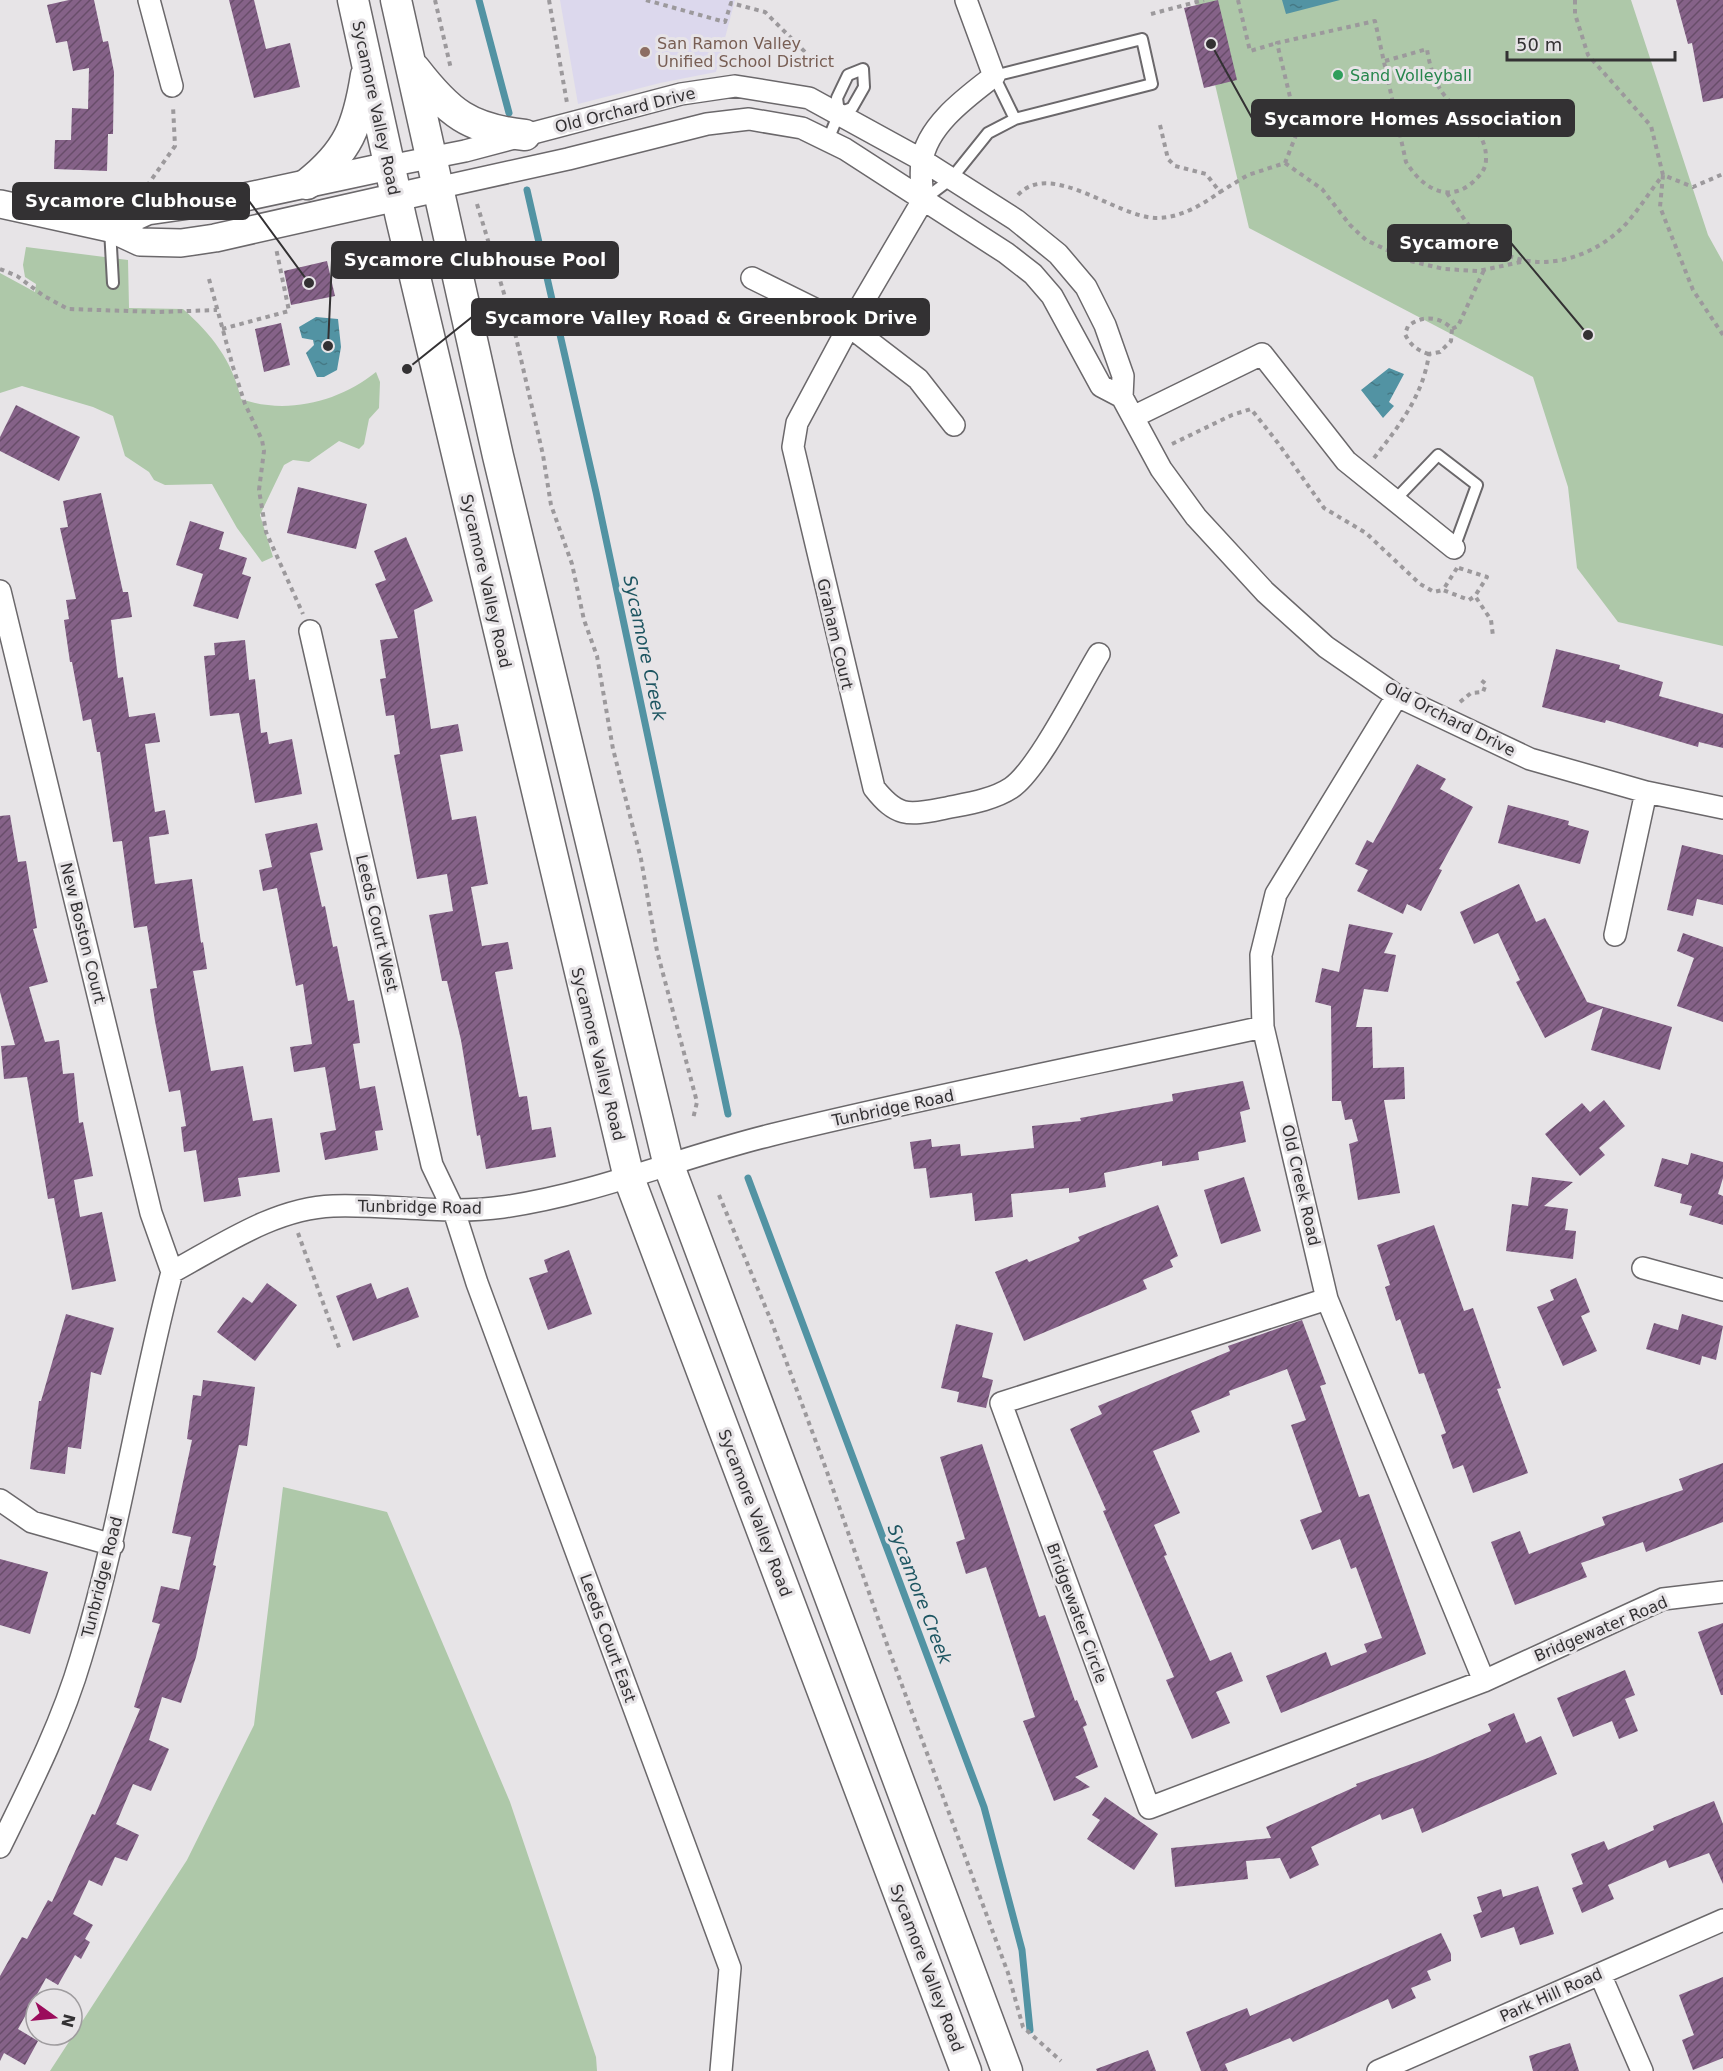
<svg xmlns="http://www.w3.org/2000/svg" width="1723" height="2071" font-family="'DejaVu Sans',sans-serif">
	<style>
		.education { fill: #dcd8ed }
		.green { fill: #aec8a9 }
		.water { fill: url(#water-ripples) }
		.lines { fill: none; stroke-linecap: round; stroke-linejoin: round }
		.stream { stroke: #5293a3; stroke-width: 7 }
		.building { fill: url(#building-hatch) }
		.service-casing { stroke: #6b686b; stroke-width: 14 }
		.minor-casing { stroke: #6b686b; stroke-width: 24 }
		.tertiary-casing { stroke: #6b686b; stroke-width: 30 }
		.secondary-casing { stroke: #6b686b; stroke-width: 33 }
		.path { stroke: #9c999c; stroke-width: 4; stroke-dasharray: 4.5 4.5; stroke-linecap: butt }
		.service { stroke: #fff; stroke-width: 10 }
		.minor { stroke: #fff; stroke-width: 21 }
		.tertiary { stroke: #fff; stroke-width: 27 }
		.secondary { stroke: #fff; stroke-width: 30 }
		.education-dot { fill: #8d6e63; stroke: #e7e4e7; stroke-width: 2 }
		.leisure-dot { fill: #2e9e5b; stroke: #e7e4e7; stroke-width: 2 }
		.labels { text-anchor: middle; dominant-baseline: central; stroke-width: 6; stroke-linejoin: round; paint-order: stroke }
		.education-label { font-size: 16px; fill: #785e54; stroke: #e7e4e7; text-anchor: start }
		.leisure-label { font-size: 16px; fill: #27864d; stroke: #e7e4e7; text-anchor: start }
		.street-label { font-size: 16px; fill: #333133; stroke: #e7e4e7 }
		.water-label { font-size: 18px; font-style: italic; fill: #1d5561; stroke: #e7e4e7 }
		.leader { fill: none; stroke: #333133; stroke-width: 2 }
		.callout-dot { fill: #333133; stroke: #e7e4e7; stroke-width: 2 }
		.callout { fill: #333133; stroke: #333133; stroke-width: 2 }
		.callout-label { font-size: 18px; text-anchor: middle; font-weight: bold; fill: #fff }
	</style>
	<defs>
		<pattern id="water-ripples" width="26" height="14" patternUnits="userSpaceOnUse" patternTransform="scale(1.5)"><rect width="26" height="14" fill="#5293a3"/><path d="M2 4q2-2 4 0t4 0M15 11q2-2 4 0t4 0" fill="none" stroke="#457985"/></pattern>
		<pattern id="building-hatch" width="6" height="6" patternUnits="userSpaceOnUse" patternTransform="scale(1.5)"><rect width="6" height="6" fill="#856288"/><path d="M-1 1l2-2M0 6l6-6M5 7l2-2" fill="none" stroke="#684d6a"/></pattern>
	</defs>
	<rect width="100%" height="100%" fill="#e7e4e7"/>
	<path class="education" d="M560 0H735L716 72 660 83 578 104Z"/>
	<path class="green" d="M1195 0H1631L1708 235 1723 262V646L1618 622 1577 568 1568 487 1533 377 1249 228Z
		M26 247 128 260 129 308 183 309C212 335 232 360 241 399 286 415 339 402 376 372L380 382 379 408 369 419 364 444 359 449 339 441 309 462 293 460 284 465 260 515 273 557 262 562 237 528 212 484 165 485 154 480 149 472 125 456 113 416 93 407 22 386 0 393V273L35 292 36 284 25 277 23 265Z
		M283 1487 387 1512 510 1802 596 2057 597 2071H50L187 1860 254 1725Z"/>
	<path class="water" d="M1282 0H1340L1286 14Z
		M316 317 338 319 341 347 337 370 324 377H317L306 353 314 345 313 340 302 338 299 327Z
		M1389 368 1404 374 1389 402 1394 406 1383 418 1361 390Z"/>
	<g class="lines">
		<path class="stream" d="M479 0 509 113
			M527 190 596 492 728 1114
			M748 1178 984 1807 1022 1950 1030 2030"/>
	</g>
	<path class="building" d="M69 0H94L103 42 108 41 114 72 113 134H108L107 171 54 169 55 140H71L72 108 88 109 89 68 73 71 67 41 56 43 47 5Z
		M229 0H254L266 49 290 43 300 87 254 98Z
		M1218 0 1237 80 1204 88 1184 8Z
		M1676 0H1723V98L1703 102 1692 43 1688 44Z
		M327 261 335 296 291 305 284 271Z
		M281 323 290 365 264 372 255 329Z
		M16 405 80 437 59 481 0 451V437Z
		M298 487 367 504 356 549 287 533Z
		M101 493 123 592H128L132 617 111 620 118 678 123 677 129 717 155 713 160 742 145 744 155 812 165 810 169 834 149 837 155 884 192 879 201 943 203 942 207 969 193 971 211 1071 243 1066 253 1121 272 1118 280 1172 238 1178 241 1196 204 1202 196 1150 184 1152 181 1127 186 1126 180 1090 169 1092 155 1021 150 989 157 988 147 926 134 928 122 841 113 842 100 752H97L91 719 83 721 72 662H70L64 620 69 619 66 600 76 599 60 528 68 527 63 501Z
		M190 521 224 532 219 549 247 558 242 574 251 577 238 619 193 606 203 574 176 565Z
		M406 537 433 601 414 610 431 729 458 724 463 751 440 755 452 820 476 816 488 884 471 887 482 946 508 942 513 969 495 972 519 1097 527 1096 532 1130 551 1127 556 1157 486 1169 480 1135 477 1136 461 1040 447 981H442L429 915 453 911 447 874 417 879 394 755 400 754 394 715 386 716 380 679 386 678 380 640 398 638 375 584 386 580 374 551Z
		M245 640 249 680 255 679 261 733 267 732 269 744 292 739 302 794 255 803 239 713 210 716 204 656 215 655 214 643Z
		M1556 649 1620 665 1619 669 1663 682 1659 696 1723 714V748L1699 742 1698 747 1606 720 1605 723 1542 707Z
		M1417 764 1446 779 1440 789 1473 807 1439 869 1442 870 1421 911 1407 904 1403 914 1357 891 1368 870 1355 864 1367 840 1373 843Z
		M1508 805 1569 821 1568 825 1589 831 1580 864 1498 843Z
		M10 815 18 862 26 861 37 928 33 929 48 982 29 987 45 1042 59 1040 63 1074 74 1073 79 1123 83 1122 93 1176 74 1180 80 1217 102 1212 116 1281 72 1290 54 1198 48 1199 27 1077 4 1079 1 1046 15 1045 0 992V816Z
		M317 823 323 850 310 853 322 907 325 906 333 947 337 946 348 1001 354 1000 360 1043 353 1044 360 1089 375 1086 383 1130 375 1131 378 1150 325 1160 320 1133 336 1130 325 1067 294 1072 290 1047 312 1044 303 984 296 986 277 888 263 891 259 870 272 867 265 834Z
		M1682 845 1723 855V905L1697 899 1693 916 1667 910Z
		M1519 884 1536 922 1545 918 1587 1002 1672 1027 1660 1070 1591 1050 1603 1008 1545 1038 1516 982 1520 980 1498 933 1474 944 1460 912Z
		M1349 924 1393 933 1384 953 1396 955 1388 992 1364 989 1356 1027H1372L1373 1068 1404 1067 1405 1099 1384 1100 1400 1193 1358 1200 1349 1144 1358 1141 1352 1119 1345 1120 1341 1101H1332L1331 1006 1315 1002 1322 968 1339 972Z
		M1683 933 1723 947V1022L1677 1006 1694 958 1677 951Z
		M1243 1081 1250 1109 1240 1112 1246 1142 1198 1152 1199 1160 1162 1166V1161L1104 1173 1106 1187 1069 1193V1188L1011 1194 1013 1217 975 1221 972 1193 930 1198 926 1168 914 1169 910 1142 931 1139 932 1147 960 1144 961 1156 1034 1148 1032 1126 1081 1121 1080 1118 1173 1101 1172 1094Z
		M1604 1100 1625 1126 1599 1148 1605 1155 1580 1176 1545 1134 1582 1103 1590 1112Z
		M1691 1153 1723 1162V1178L1718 1194 1723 1196V1225L1689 1215 1692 1206 1680 1203 1682 1194 1654 1186 1662 1158 1688 1165Z
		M1244 1177 1261 1231 1221 1244 1204 1190Z
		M1532 1177 1573 1182 1544 1206 1568 1209 1565 1230 1576 1231 1573 1259 1506 1251 1512 1204 1528 1206Z
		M1158 1205 1178 1256 1170 1260 1173 1267 1143 1280 1147 1289 1024 1341 995 1272 1027 1259 1029 1262 1080 1241 1078 1237Z
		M1434 1225 1464 1311 1473 1308 1501 1388 1497 1389 1528 1473 1473 1493 1463 1465 1453 1469 1441 1435 1446 1433 1424 1373 1419 1374 1400 1319 1396 1321 1385 1287 1390 1285 1377 1245Z
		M569 1250 592 1314 548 1330 529 1278 548 1272 544 1260Z
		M1576 1278 1590 1312 1581 1316 1597 1351 1563 1366 1537 1307 1554 1300 1550 1290Z
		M267 1283 297 1305 255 1361 217 1332 243 1297 252 1303Z
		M371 1283 377 1299 408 1287 419 1317 353 1341 336 1296Z
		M66 1314 114 1328 101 1375 91 1372 81 1449 68 1447 65 1474 30 1469 39 1401H41Z
		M1682 1314 1723 1326 1716 1360 1702 1356 1700 1365 1646 1349 1654 1323 1678 1330Z
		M1302 1320 1326 1384 1320 1386 1359 1497 1369 1494 1426 1654 1281 1713 1266 1676 1326 1652 1331 1666 1367 1652 1364 1644 1382 1638 1356 1567 1351 1569 1340 1539 1312 1550 1300 1520 1322 1512 1291 1425 1306 1420 1287 1369 1229 1391 1230 1395 1191 1411 1200 1432 1153 1451 1180 1513 1154 1525 1167 1555 1164 1556 1210 1661 1231 1652 1243 1681 1216 1692 1230 1723 1192 1739 1166 1680 1174 1677 1103 1511 1106 1510 1070 1429 1102 1414 1098 1406 1230 1351 1228 1346Z
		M956 1324 993 1333 982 1377 993 1380 986 1408 957 1402 959 1392 941 1388Z
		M203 1380 255 1387 247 1446 239 1445 213 1565 216 1566 196 1657 181 1703 162 1697 149 1740 169 1749 151 1791 133 1784 116 1824 139 1835 127 1861 115 1857 102 1886 89 1880 73 1914 93 1925 85 1939 90 1942 81 1959 75 1955 58 1985 46 1978 18 2029 38 2041 25 2065 4 2053 0 2061V1976L22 1937 27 1939 48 1900 52 1902 92 1814 95 1815 140 1709 134 1707 160 1624 152 1622 161 1586 179 1590 191 1537 172 1533 192 1440 187 1439 193 1395 201 1396Z
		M982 1444 1039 1617 1045 1615 1075 1701 1077 1700 1087 1725 1083 1727 1098 1767 1075 1777 1090 1787 1054 1801 1023 1721 1035 1717 986 1567 966 1574 956 1542 965 1539 940 1457Z
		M1723 1463V1522L1646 1552 1643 1542 1581 1563 1587 1577 1515 1605 1491 1542 1520 1531 1529 1554 1605 1525 1602 1517 1683 1490 1679 1479Z
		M0 1559 48 1572 30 1634 0 1625Z
		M1723 1623V1695H1721L1698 1632Z
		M1625 1670 1635 1695 1625 1699 1638 1731 1619 1739 1612 1721 1573 1737 1557 1698Z
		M1514 1713 1526 1743 1541 1736 1557 1774 1422 1833 1413 1808 1382 1820 1380 1814 1311 1847 1319 1865 1290 1879 1280 1858 1246 1861 1248 1879 1175 1887 1171 1848 1271 1838 1266 1827 1357 1786 1356 1784 1428 1758 1491 1731 1488 1724Z
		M1105 1797 1158 1834 1134 1870 1087 1839 1100 1820 1092 1815Z
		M1714 1801 1723 1824V1884L1709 1853 1669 1868 1666 1860 1608 1885 1614 1899 1582 1913 1572 1888 1583 1884 1571 1854 1604 1841 1608 1850 1654 1830 1653 1826Z
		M1538 1886 1554 1934 1520 1945 1514 1927 1481 1938 1473 1915 1482 1912 1477 1897 1501 1889 1503 1897Z
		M1441 1933 1451 1954V1961L1427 1971 1431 1980 1411 1988 1416 1998 1392 2009 1388 1999 1293 2042 1290 2038 1225 2064 1228 2071H1201L1186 2032 1247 2008 1250 2016Z
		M1723 1977V2058L1693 2070 1682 2040 1694 2035 1679 1995Z
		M1570 2043 1579 2071H1533L1529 2056Z
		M1148 2050 1156 2071H1097L1096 2069Z"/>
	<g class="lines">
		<g class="service-casing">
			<path id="service" d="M828 140 839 113 837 98 848 75 863 69 864 87 852 108 839 113
				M923 200 951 179 988 133 1015 119 1152 84 1142 39 994 76 1015 119
				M110 229 113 283
				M1394 501 1438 455 1477 485 1454 548"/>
		</g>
		<g class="minor-casing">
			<path id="minor" d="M149 0 172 86
				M389 166 465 151 681 94 735 86 809 98 922 160 1016 220 1058 254 1086 287 1105 325 1123 376 1122 397
				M437 188 568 159 707 124 749 119 802 128 845 149 1006 253 1033 274 1052 296 1101 386 1122 397 1161 469 1196 517 1265 592 1326 647 1397 696 1530 759 1646 792 1723 808
				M923 200 849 326 797 423 793 447 874 788C896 816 907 816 941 809 964 804 991 801 1011 788 1038 770 1080 685 1099 654
				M923 200C922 188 920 174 922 162 926 126 968 96 994 76L966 0
				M752 278 849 326 918 379 954 425
				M1133 417 1262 354 1346 461 1454 548
				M0 591 151 1213 172 1272
				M310 631 432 1165 454 1211 477 1283 730 1968 721 2071
				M1397 696 1276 894 1261 955 1263 1027 1327 1299 1484 1681
				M1615 935 1646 792
				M1643 1268 1723 1290
				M1327 1299 1001 1403 1149 1808 1484 1681 1663 1599 1723 1592
				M0 1500 32 1522 113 1545
				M0 1847C30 1786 62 1723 81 1658 120 1531 138 1400 172 1272 222 1245 275 1208 333 1206 390 1204 446 1215 503 1207 595 1194 681 1157 771 1135 934 1095 1099 1063 1263 1027
				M1600 1974 1642 2071
				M1378 2071 1723 1920"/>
		</g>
		<g class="tertiary-casing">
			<path id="tertiary" d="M0 204 110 228 140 242 181 243 215 238 437 188
				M110 228 147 211 245 197 389 166"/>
		</g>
		<g class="secondary-casing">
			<path id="secondary" d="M353 0 401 218 629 1178 966 2071
				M396 0 498 456 669 1166 1007 2071
				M415 69C449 113 469 129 525 135
				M307 184C348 152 358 126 366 75"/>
		</g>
		<path class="path" d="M435 0 451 69
			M549 0 567 103
			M646 0 725 22 731 3 765 12 808 55
			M1238 0 1250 51 1277 43
			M1575 0V14L1588 55 1651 126 1663 175 1693 187 1723 174
			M1151 14 1204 0
			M1385 61 1427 49C1429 63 1434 81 1442 92 1458 115 1487 129 1486 159 1486 170 1480 175 1473 182 1447 205 1421 186 1406 162L1375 21 1277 43 1298 130 1394 106
			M1160 125 1168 159 1175 166 1206 174 1220 192 1248 175 1285 163 1298 130
			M1285 163 1322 189 1350 225 1366 240 1410 261 1444 269 1478 271 1521 262
			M1663 175 1660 207 1693 290 1723 335
			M147 186 175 146 173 106
			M1447 193C1457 207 1467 226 1480 238 1523 277 1585 265 1624 226 1638 211 1650 191 1663 175
			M1018 195C1051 159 1117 218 1157 218 1180 218 1202 205 1220 192
			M477 204 512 320 543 455 551 505 572 564 584 620 597 656 613 749 641 859 657 951 697 1102 693 1119
			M0 269 17 276 44 296 68 309 158 312 217 310
			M209 279 233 367 245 404 262 440 264 451 259 490 266 532 303 614
			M222 329 289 311 276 248
			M1429 354C1418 351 1410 345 1405 334L1408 326C1422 315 1440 316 1452 329L1458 326 1484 270
			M1172 444 1232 415 1251 409 1278 443 1324 508 1366 533 1420 584 1434 592 1443 590
			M1374 458C1399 426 1423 396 1429 354L1440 352 1451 341 1452 329
			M1457 568 1443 590 1469 600 1475 596
			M1459 568 1487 577 1475 596 1491 620 1493 636
			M1460 702 1471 693 1483 692 1486 684 1481 680
			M719 1195 772 1323 826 1469 889 1650 1008 1973 1023 2027 1061 2061
			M298 1233 340 1350"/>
		<use href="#service" class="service"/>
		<use href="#minor" class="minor"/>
		<use href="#tertiary" class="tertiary"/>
		<use href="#secondary" class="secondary"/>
	</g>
	<circle class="education-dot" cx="645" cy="52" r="6"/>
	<circle class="leisure-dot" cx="1338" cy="75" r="6"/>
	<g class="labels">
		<g class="education-label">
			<text x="657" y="43">San Ramon Valley<tspan x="657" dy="18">Unified School District</tspan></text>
		</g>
		<g class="leisure-label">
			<text x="1350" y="75">Sand Volleyball</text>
		</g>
		<g class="street-label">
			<text transform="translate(376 108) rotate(78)">Sycamore Valley Road</text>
			<text transform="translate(625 110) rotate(-14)">Old Orchard Drive</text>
			<text transform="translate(486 581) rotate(77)">Sycamore Valley Road</text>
			<text transform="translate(835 634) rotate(77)">Graham Court</text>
			<text transform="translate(1450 719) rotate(27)">Old Orchard Drive</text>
			<text transform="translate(377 923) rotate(77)">Leeds Court West</text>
			<text transform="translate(83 933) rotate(76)">New Boston Court</text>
			<text transform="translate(598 1054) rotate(76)">Sycamore Valley Road</text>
			<text transform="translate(893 1108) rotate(-12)">Tunbridge Road</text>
			<text transform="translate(1301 1185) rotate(77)">Old Creek Road</text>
			<text transform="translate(420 1207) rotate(1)">Tunbridge Road</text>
			<text transform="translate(755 1513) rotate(69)">Sycamore Valley Road</text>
			<text transform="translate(102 1577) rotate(-76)">Tunbridge Road</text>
			<text transform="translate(1077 1613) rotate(70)">Bridgewater Circle</text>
			<text transform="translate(1601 1629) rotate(-23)">Bridgewater Road</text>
			<text transform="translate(608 1638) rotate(70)">Leeds Court East</text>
			<text transform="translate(927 1968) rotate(69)">Sycamore Valley Road</text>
			<text transform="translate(1551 1995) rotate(-24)">Park Hill Road</text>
		</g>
		<g class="water-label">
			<text transform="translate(645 648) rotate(78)">Sycamore Creek</text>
			<text transform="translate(920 1594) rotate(69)">Sycamore Creek</text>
		</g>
	</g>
	<path class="leader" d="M1211 44L1252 118M309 283L249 201M1588 335L1511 243M328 346L332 260M407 369L472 317"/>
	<g class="callout-dot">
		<circle cx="1211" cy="44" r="6"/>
		<circle cx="309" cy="283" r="6"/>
		<circle cx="1588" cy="335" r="6"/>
		<circle cx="328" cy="346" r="6"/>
		<circle cx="407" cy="369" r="6"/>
	</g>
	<g class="callout">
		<rect x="1252" y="100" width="322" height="36" rx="6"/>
		<rect x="13" y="183" width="236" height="36" rx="6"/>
		<rect x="1388" y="225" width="123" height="36" rx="6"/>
		<rect x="332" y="242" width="286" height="36" rx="6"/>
		<rect x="472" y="299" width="457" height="36" rx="6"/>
	</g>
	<g class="callout-label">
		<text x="1413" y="125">Sycamore Homes Association</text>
		<text x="131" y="207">Sycamore Clubhouse</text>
		<text x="1449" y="249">Sycamore</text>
		<text x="475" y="266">Sycamore Clubhouse Pool</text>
		<text x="701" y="324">Sycamore Valley Road &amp; Greenbrook Drive</text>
	</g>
	<g transform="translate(54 2017) rotate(105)"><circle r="28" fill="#e7e4e7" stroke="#9f9c9f" stroke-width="1.5"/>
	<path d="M0-4.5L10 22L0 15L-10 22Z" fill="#9b0c5c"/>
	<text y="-9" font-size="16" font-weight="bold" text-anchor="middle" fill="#333133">N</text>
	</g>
	<path d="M1507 51v9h168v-9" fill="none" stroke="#333133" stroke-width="3"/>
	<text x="1516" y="51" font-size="18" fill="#333133" stroke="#e7e4e7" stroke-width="4.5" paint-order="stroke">50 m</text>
</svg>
